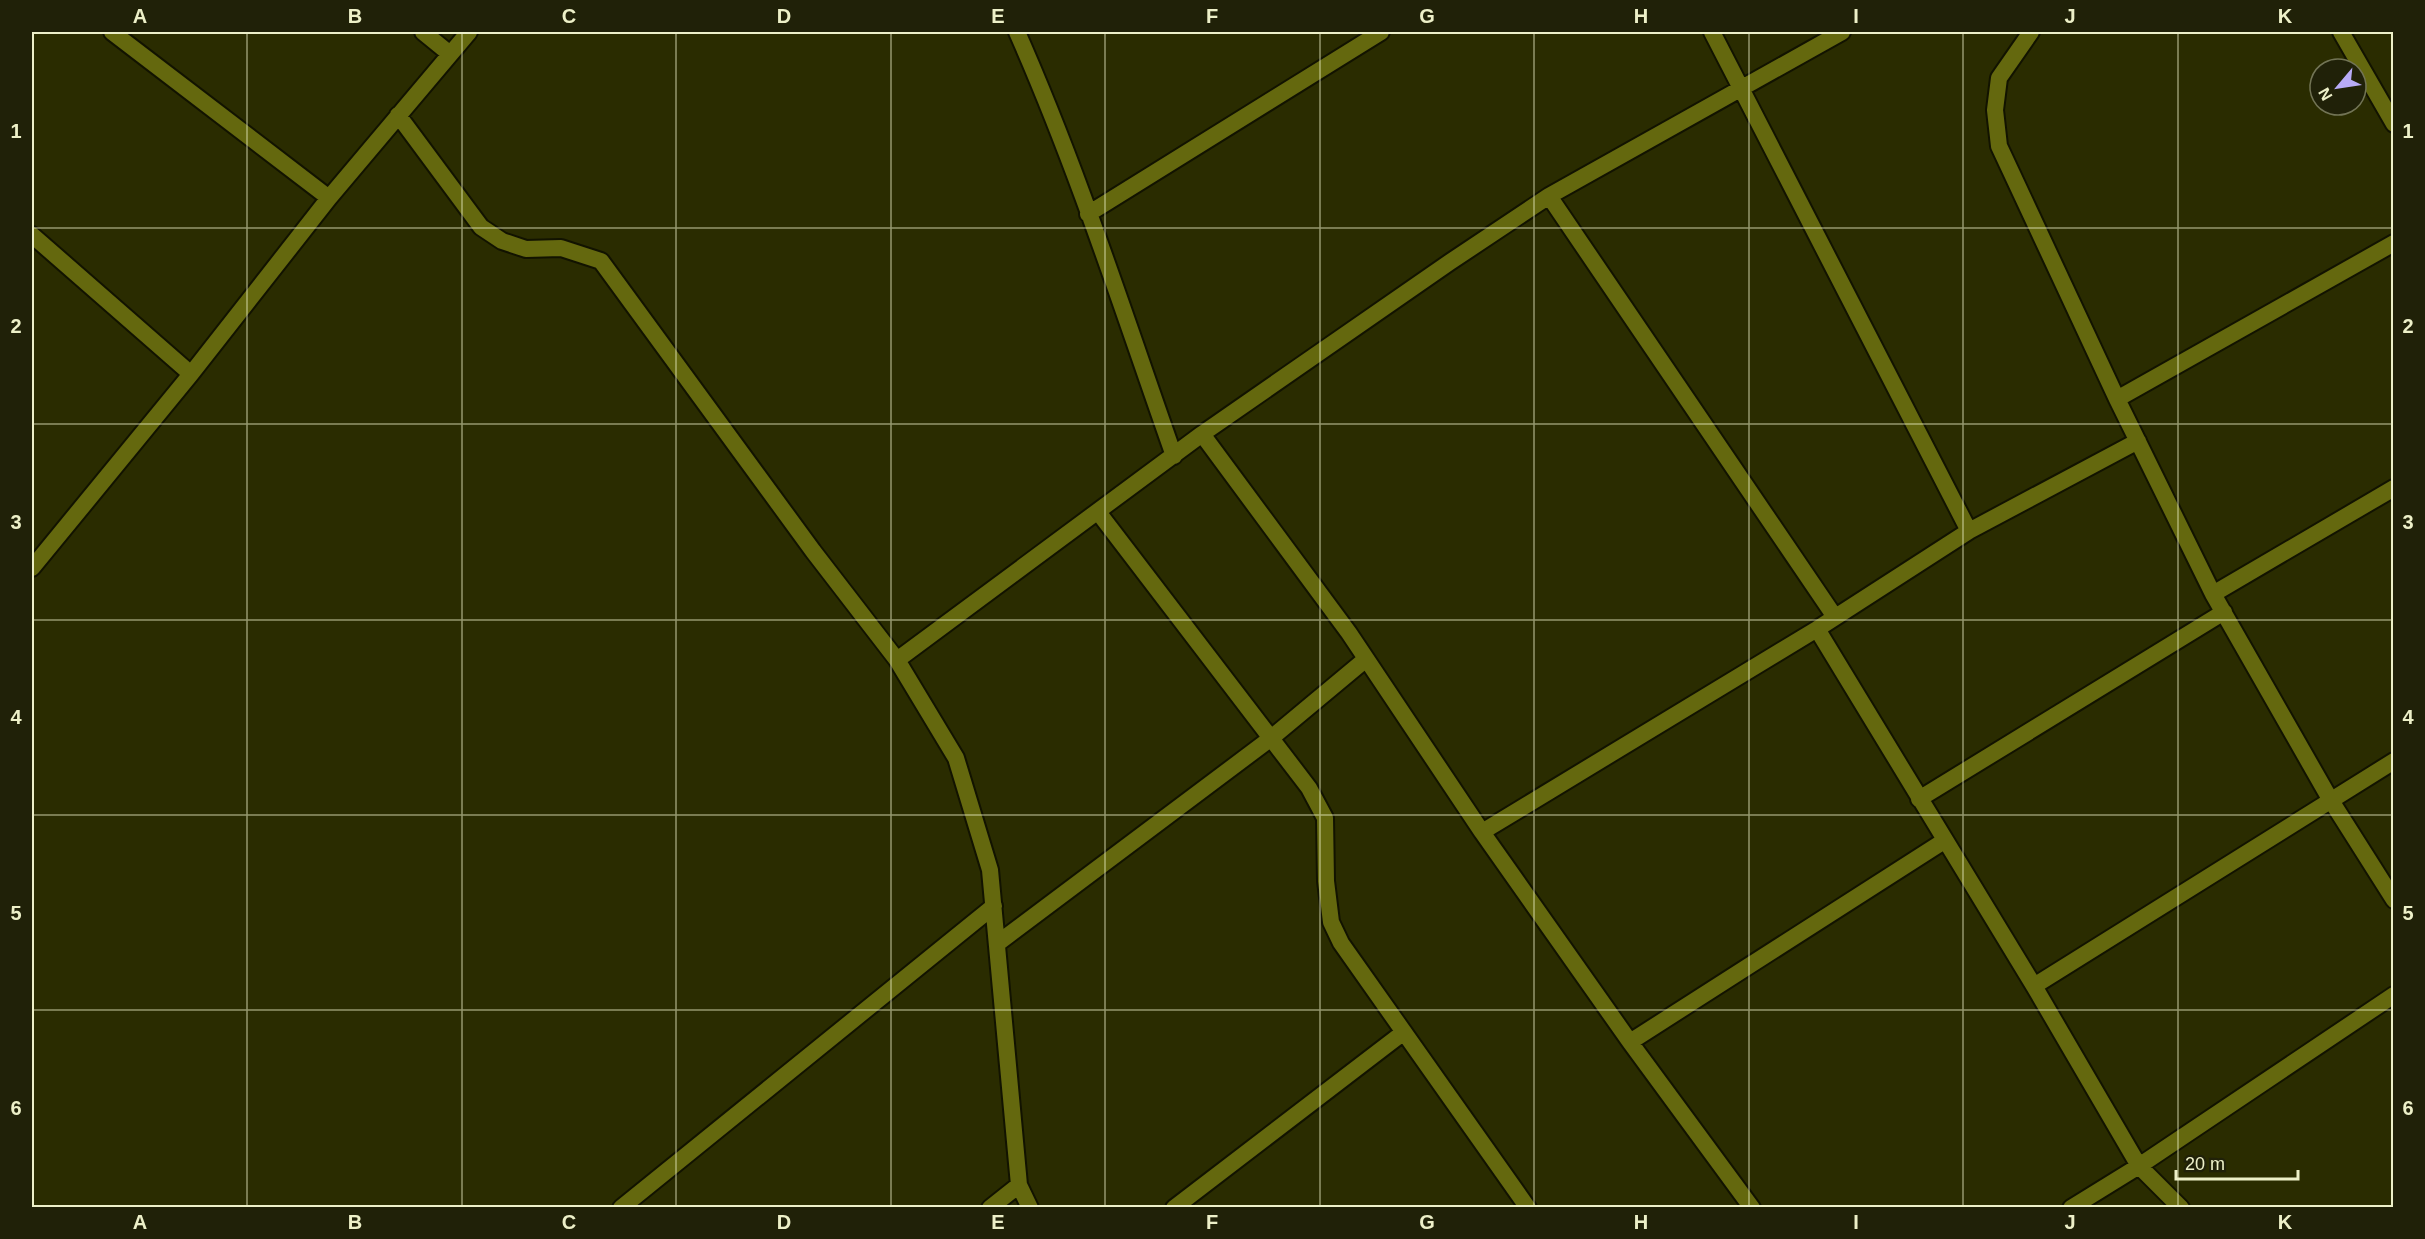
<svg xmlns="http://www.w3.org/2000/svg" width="2425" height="1239" font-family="Arial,sans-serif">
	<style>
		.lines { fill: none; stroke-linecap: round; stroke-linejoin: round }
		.minor-casing { stroke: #121300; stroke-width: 20 }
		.minor { stroke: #64680e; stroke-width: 16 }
		.grid { fill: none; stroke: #edf0c8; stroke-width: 1.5; stroke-opacity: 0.55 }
		.neatline { fill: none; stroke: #edf0c8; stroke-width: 2 }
		.grid-label { font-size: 20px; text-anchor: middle; font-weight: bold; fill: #edf0c8 }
	</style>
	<rect width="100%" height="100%" fill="#2a2c00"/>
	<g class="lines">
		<g class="minor-casing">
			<path id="minor" d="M112 32 329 198
				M423 32 450 54
				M1017 32C1078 170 1124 314 1174 456
				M1712 32 1969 531
				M2031 32 1999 78 1995 110 1999 146 2117 399 2213 594 2330 799 2394 900
				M2341 32 2394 124
				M398 115 481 227 502 241 526 249 561 248 601 261 813 551 897 660 956 758 990 870 1019 1185 1030 1208
				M1549 196 1835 617
				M1088 214 1381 32
				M32 235 191 374
				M2117 399 2394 243
				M1202 434 1349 633 1482 832 1630 1042 1752 1208
				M1098 512 1309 788 1325 818 1326 881 1331 922 1341 943 1528 1208
				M32 568 191 374 329 198 469 32
				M2213 594 2394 488
				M1817 629 2034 986 2139 1166 2181 1208
				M897 660 1202 434 1450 262 1549 196 1842 32
				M1919 799 2224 612
				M1482 832 1817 629 1969 531 2138 441
				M998 943 1270 739 1366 659
				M2034 986 2394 761
				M1630 1042 1944 841
				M621 1208 994 906
				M990 1208 1019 1185
				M1174 1208 1404 1032
				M2071 1208 2139 1166 2394 995"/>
		</g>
		<use href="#minor" class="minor"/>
	</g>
	<path class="grid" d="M247 32V1208M462 32V1208M676 32V1208M891 32V1208M1105 32V1208M1320 32V1208M1534 32V1208M1749 32V1208M1963 32V1208M2178 32V1208M32 228H2394M32 424H2394M32 620H2394M32 815H2394M32 1010H2394"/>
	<rect width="2425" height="1239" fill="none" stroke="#202108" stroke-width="66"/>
	<g transform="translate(2338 87) rotate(241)"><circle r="28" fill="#202108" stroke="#727455" stroke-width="1.5"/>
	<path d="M0-4.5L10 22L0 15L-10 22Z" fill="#b8abf7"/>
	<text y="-9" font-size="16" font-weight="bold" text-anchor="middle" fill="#edf0c8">N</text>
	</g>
	<path d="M2176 1170v9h122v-9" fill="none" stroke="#edf0c8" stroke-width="3"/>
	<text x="2185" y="1170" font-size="18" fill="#edf0c8" stroke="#202108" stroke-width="4.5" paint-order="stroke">20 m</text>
	<rect x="33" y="33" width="2359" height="1173" class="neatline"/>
	<g class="grid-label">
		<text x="140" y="23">A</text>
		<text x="355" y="23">B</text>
		<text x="569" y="23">C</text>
		<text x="784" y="23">D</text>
		<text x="998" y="23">E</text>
		<text x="1212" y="23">F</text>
		<text x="1427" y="23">G</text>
		<text x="1641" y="23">H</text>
		<text x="1856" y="23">I</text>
		<text x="2070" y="23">J</text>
		<text x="2285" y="23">K</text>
		<text x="16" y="138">1</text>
		<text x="2408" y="138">1</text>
		<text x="16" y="333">2</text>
		<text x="2408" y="333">2</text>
		<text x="16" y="529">3</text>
		<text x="2408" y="529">3</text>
		<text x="16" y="724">4</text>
		<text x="2408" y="724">4</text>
		<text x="16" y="920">5</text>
		<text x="2408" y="920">5</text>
		<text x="16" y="1115">6</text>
		<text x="2408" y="1115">6</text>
		<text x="140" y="1229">A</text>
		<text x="355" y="1229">B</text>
		<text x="569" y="1229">C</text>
		<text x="784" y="1229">D</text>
		<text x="998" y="1229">E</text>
		<text x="1212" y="1229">F</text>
		<text x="1427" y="1229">G</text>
		<text x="1641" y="1229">H</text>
		<text x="1856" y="1229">I</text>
		<text x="2070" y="1229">J</text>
		<text x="2285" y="1229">K</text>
	</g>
</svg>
